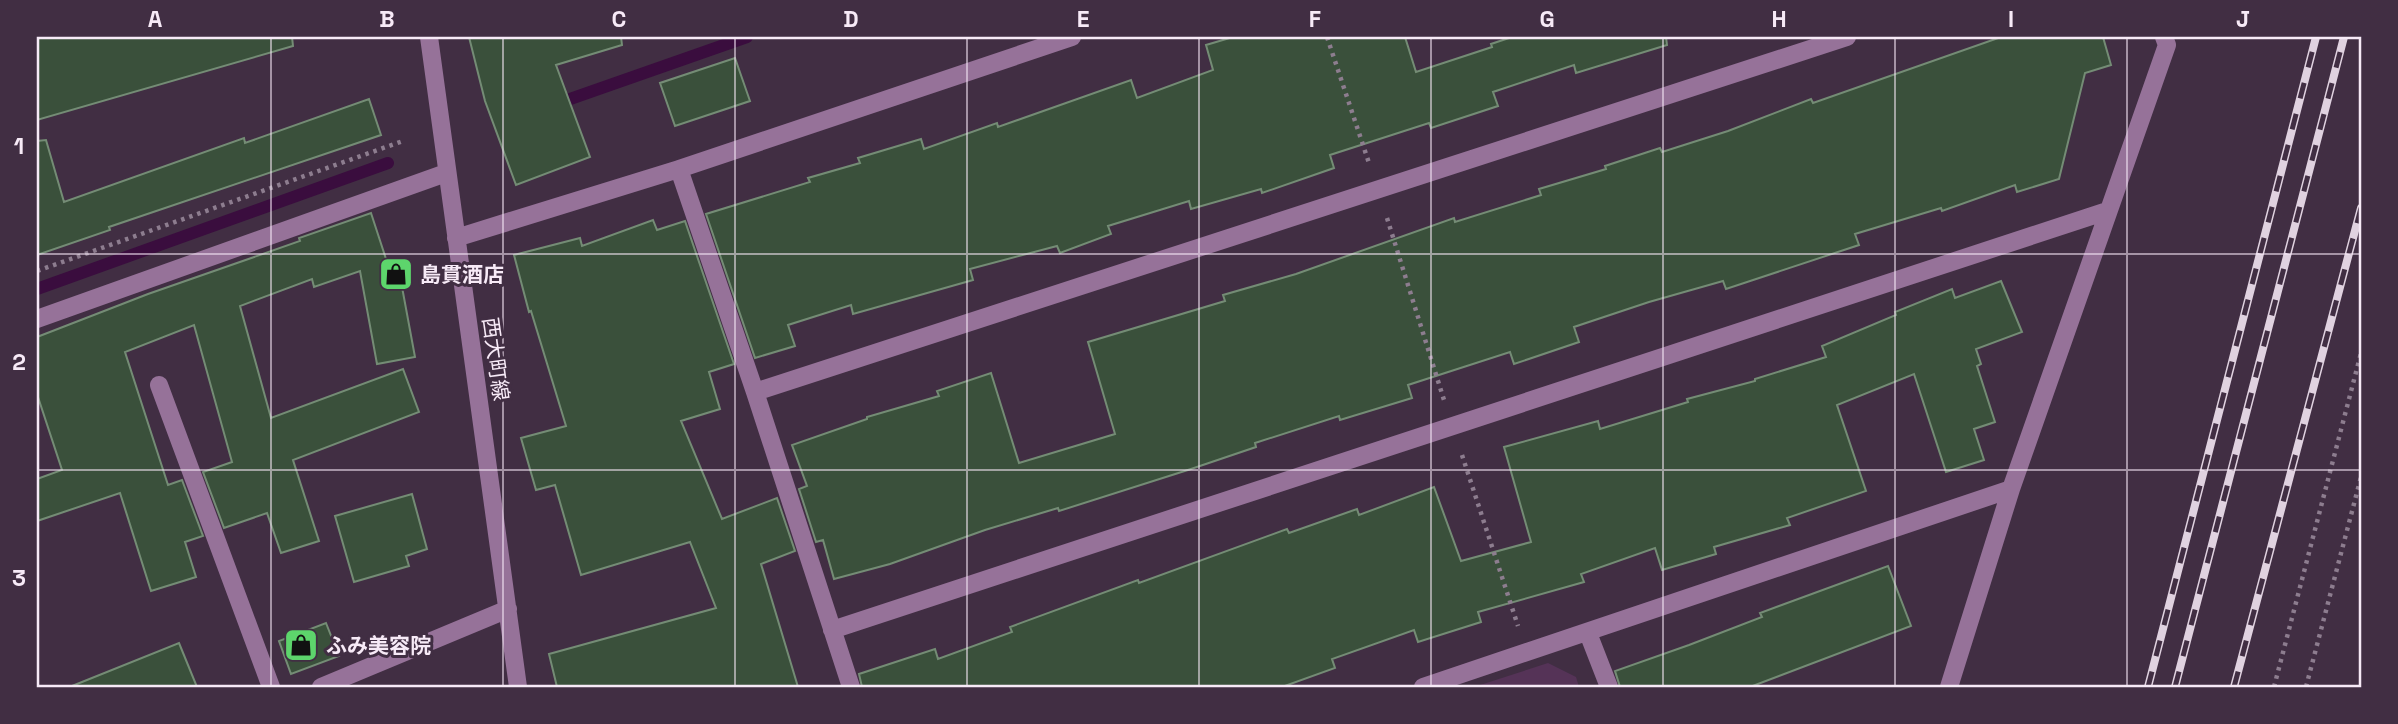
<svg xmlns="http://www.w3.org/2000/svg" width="2398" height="724" font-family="'Space Grotesk','Noto Sans JP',sans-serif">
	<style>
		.green { fill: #553357 }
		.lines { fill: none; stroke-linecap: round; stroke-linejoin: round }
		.stream { stroke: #3a0d3e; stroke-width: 12 }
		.building { fill: #3a503b; stroke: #748c75; stroke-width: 2 }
		.path { stroke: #8d7d8f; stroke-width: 4.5; stroke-dasharray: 3.5 5; stroke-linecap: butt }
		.minor { stroke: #967299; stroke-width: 18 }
		.rail-casing { stroke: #e0d2e0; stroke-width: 8 }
		.rail { stroke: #412e43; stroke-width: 5; stroke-dasharray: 16; stroke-linecap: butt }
		.grid { fill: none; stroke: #f7eaf7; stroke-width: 2; stroke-opacity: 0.55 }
		.labels { text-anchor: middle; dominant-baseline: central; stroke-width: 6; stroke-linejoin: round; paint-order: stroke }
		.poi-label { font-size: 21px; font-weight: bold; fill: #f7eaf7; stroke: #412e43; text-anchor: start }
		.street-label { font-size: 21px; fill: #f7eaf7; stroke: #412e43 }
		.neatline { fill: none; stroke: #f7eaf7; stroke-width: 2.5 }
		.grid-label { font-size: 23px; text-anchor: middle; font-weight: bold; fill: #f7eaf7 }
	</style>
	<rect width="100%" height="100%" fill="#412e43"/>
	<path class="green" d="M1548 663 1576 677 1579 687H1474Z"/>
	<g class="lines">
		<path class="stream" d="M553 105 747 37
			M37 289 388 163"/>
	</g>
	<path class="building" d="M37 37H292L293 46 37 120Z
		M469 37H621L622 45 556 65 590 157 516 185 485 101Z
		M1233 37H1405L1416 72 1492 47 1491 44 1512 37H1666L1667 45 1576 73 1574 65 1493 92 1498 106 1431 128 1429 123 1330 155 1334 168 1262 193 1261 189 1191 209 1189 201 1108 226 1111 234 1060 253 1057 246 970 269 973 280 853 314 851 305 788 325 795 346 755 358 706 214 810 182 808 178 860 163 858 158 921 139 924 149 997 123 998 127 1131 80 1137 98 1213 70 1206 45Z
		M2001 37H2103L2111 65 2085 73 2059 179 2017 192 2015 185 1942 211 1941 208 1855 234 1859 245 1726 289 1723 281 1649 302 1574 327 1579 342 1514 364 1510 352 1408 385 1412 398 1340 420 1339 416 1255 443 1256 447 1191 469 1059 511 1058 508 985 530 890 564 834 579 823 540 816 542 799 489 807 486 792 445 867 419V417L939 396 937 391 991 373 1019 463 1115 434 1088 342 1225 301 1223 295 1296 274 1454 218 1455 222 1541 195 1539 189 1606 169 1605 166 1660 148 1662 152 1728 131 1811 99 1813 103Z
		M735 58 750 101 675 126 660 83Z
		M369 99 381 135 109 227 110 230 37 255V141L46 140 64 202 244 138 245 143Z
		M371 213 387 262 397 260 415 357 377 364 360 271 314 287 312 279 240 306 271 418 403 369 419 412 293 460 319 541 281 553 267 513 224 528 203 472 232 462 194 325 125 352 168 485 182 480 203 536 185 542 196 577 151 591 120 493 37 521V479L62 470 37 394V337L148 294 300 241 299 238Z
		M653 220 657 230 685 221 734 364 709 372 720 409 681 421 722 519 777 498 795 551 761 564 798 687H557L549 654 716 608 690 542 581 575 555 485 536 490 521 438 566 426 531 311 529 312 514 255 580 238 582 246Z
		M2001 281 2022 332 1976 349 1981 364 1977 366 1995 422 1974 429 1984 460 1946 472 1914 374 1837 405 1866 491 1787 518 1790 525 1714 547 1716 554 1662 570 1655 548 1581 574 1584 582 1478 612 1481 622 1418 642 1414 630 1332 659 1335 668 1282 687H862L859 674 935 649 938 659 1012 632 1010 627 1138 580 1139 583 1287 529 1289 533 1357 509 1359 515 1434 487 1461 561 1531 542 1504 447 1598 421 1600 429 1688 402 1687 399 1755 381V379L1826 357 1822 346 1896 315 1895 312 1952 289 1955 298Z
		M412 494 427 549 406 556 409 566 354 582 335 516Z
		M1888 566 1911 626 1750 687H1620L1615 671 1689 645 1762 617 1760 613Z
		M326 623 339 656 291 674 279 641Z
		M179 643 197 687H72V686Z"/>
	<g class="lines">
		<path class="path" d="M1327 37 1369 163
			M1387 218 1444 400
			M37 271 403 141
			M1462 455 1518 626
			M2274 687 2361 353
			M2306 687 2361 477"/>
		<path class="minor" d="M429 37 518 687
			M679 169 755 392 851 687
			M456 238 679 169 1072 37
			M37 319 446 173
			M159 385 271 687
			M755 392 1847 37
			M832 630 2107 211
			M1588 633 1609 687
			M321 687 508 609
			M1423 687 2011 489
			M1949 687 2011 489 2167 45 2164 37"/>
		<g class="rail-casing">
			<path id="rail" d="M2148 687 2316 37
				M2175 687 2344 37
				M2234 687 2361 208"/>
		</g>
		<use href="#rail" class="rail"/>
	</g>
	<path class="grid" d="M271 37V687M503 37V687M735 37V687M967 37V687M1199 37V687M1431 37V687M1663 37V687M1895 37V687M2127 37V687M37 254H2361M37 470H2361"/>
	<defs>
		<g id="shop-square" transform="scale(1.75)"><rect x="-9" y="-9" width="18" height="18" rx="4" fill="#5dd56c" stroke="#412e43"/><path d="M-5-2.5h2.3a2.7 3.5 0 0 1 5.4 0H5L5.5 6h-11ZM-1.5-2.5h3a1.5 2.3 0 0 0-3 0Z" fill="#111"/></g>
	</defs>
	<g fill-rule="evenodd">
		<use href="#shop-square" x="396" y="274"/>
		<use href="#shop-square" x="301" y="645"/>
	</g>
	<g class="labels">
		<g class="poi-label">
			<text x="420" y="274">島貫酒店</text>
			<text x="326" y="645">ふみ美容院</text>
		</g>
		<g class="street-label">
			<text transform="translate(496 359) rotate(82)">西大町線</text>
		</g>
	</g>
	<rect width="2398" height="724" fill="none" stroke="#412e43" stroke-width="77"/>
	<rect x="38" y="38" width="2322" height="648" class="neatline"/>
	<g class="grid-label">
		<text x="155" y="27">A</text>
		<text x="387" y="27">B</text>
		<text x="619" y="27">C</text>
		<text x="851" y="27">D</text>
		<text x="1083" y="27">E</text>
		<text x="1315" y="27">F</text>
		<text x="1547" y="27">G</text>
		<text x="1779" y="27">H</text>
		<text x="2011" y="27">I</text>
		<text x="2243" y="27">J</text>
		<text x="19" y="154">1</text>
		<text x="19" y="370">2</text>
		<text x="19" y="586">3</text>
	</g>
</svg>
